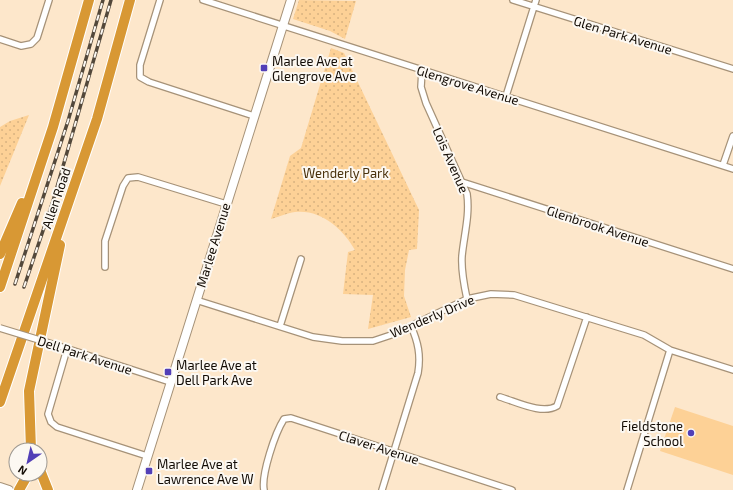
<svg xmlns="http://www.w3.org/2000/svg" width="733" height="490" font-family="'Exo 2',sans-serif">
	<style>
		.grass { fill: #fdd196 }
		.park { fill: url(#park-dots) }
		.lines { fill: none; stroke-linecap: round; stroke-linejoin: round }
		.street-casing { stroke: #a69278; stroke-width: 8 }
		.secondary-casing { stroke: #a69278; stroke-width: 10 }
		.highway-casing { stroke: #fff; stroke-width: 12 }
		.street { stroke: #fff; stroke-width: 5.5 }
		.secondary { stroke: #fff; stroke-width: 8 }
		.highway { stroke: #d89834; stroke-width: 10 }
		.rail-casing { stroke: #53483b; stroke-width: 3.5 }
		.rail { stroke: #fcf8f2; stroke-width: 2; stroke-dasharray: 6; stroke-linecap: butt }
		.street-bridge-casing { stroke: #a69278; stroke-width: 8; stroke-linecap: butt }
		.street-bridge { stroke: #fff; stroke-width: 5.5 }
		.poi-dot { fill: #523fb7; stroke: #fcf8f2; stroke-width: 1.5 }
		.labels { text-anchor: middle; dominant-baseline: central; stroke-width: 4; stroke-linejoin: round; paint-order: stroke }
		.street-label { font-size: 13px; fill: #110a03; stroke: #fcf8f2 }
		.poi-label { font-size: 13px; fill: #110a03; stroke: #fcf8f2; text-anchor: start }
		.park-label { font-size: 13px; fill: #49310c; stroke: #fcf8f2 }
	</style>
	<defs>
		<pattern id="park-dots" width="8" height="8" patternUnits="userSpaceOnUse"><rect width="8" height="8" fill="#fdd196"/><path d="M2 2h.1M6 6h.1" fill="none" stroke="#d8b280" stroke-width="1.8" stroke-linecap="round"/></pattern>
	</defs>
	<rect width="100%" height="100%" fill="#fde7cb"/>
	<path class="grass" d="M675 407 733 426V475L660 451Z"/>
	<path class="park" d="M299 0 356 1 345 39 330 31 293 19Z
		M331 48 344 53 419 210 417 249 409 250 405 270 404 296 411 317 368 329 373 295 343 294 348 252 355 250C343 229 321 209 295 212 287 213 278 217 271 219L290 156 301 148Z
		M29 115 0 186V127L10 121Z"/>
	<g class="lines">
		<g class="street-casing">
			<path id="street" d="M160 0 140 65V77L149 82 254 116
				M203 0 733 169
				M513 0 733 69
				M0 39 21 46 31 44 37 38 49 0
				M422 70 421 87 426 103 467 194C470 215 464 235 462 256 461 270 464 285 467 299
				M506 96 536 0
				M723 165 733 136
				M462 182 733 269
				M105 267V241L123 186 128 178 138 177 226 204
				M196 300 313 337 342 341H373L394 334 467 299 491 294 514 295 644 335 670 350 733 370
				M280 326 301 259
				M59 346 170 382
				M67 349 48 414 51 422 57 427 147 456
				M500 397C517 402 542 415 557 406L587 317
				M264 490C261 475 275 433 284 419L291 418 512 490
				M382 490 418 373C421 355 418 342 411 326
				M627 490 670 350"/>
		</g>
		<g class="secondary-casing">
			<path id="secondary" d="M0 487 9 490
				M137 490 291 0"/>
		</g>
		<g class="highway-casing">
			<path id="highway" d="M0 254 22 203
				M0 287 53 127 89 0
				M0 402 97 119 130 0
				M31 450 29 391 60 245
				M40 470 48 490
				M19 490 28 474"/>
		</g>
		<use href="#street" class="street"/>
		<use href="#secondary" class="secondary"/>
		<use href="#highway" class="highway"/>
		<g class="rail-casing">
			<path id="rail" d="M15 284 68 121 103 0
				M24 287 53 201 111 0"/>
		</g>
		<use href="#rail" class="rail"/>
		<g class="street-bridge-casing">
			<path id="street-bridge" d="M0 328 59 346"/>
		</g>
		<use href="#street-bridge" class="street-bridge"/>
	</g>
	<g class="poi-dot">
		<rect x="260" y="64" width="8" height="8" rx="2"/>
		<rect x="164" y="368" width="8" height="8" rx="2"/>
		<circle cx="691" cy="433" r="4"/>
		<rect x="145" y="467" width="8" height="8" rx="2"/>
	</g>
	<g class="labels">
		<g class="street-label">
			<text transform="translate(623 35) rotate(17)">Glen Park Avenue</text>
			<text transform="translate(468 85) rotate(17)">Glengrove Avenue</text>
			<text transform="translate(451 160) rotate(66)">Lois Avenue</text>
			<text transform="translate(56 198) rotate(-71)">Allen Road</text>
			<text transform="translate(598 226) rotate(18)">Glenbrook Avenue</text>
			<text transform="translate(213 245) rotate(-73)">Marlee Avenue</text>
			<text transform="translate(432 316) rotate(-23)">Wenderly Drive</text>
			<text transform="translate(85 355) rotate(18)">Dell Park Avenue</text>
			<text transform="translate(379 447) rotate(18)">Claver Avenue</text>
		</g>
		<g class="poi-label">
			<text x="272" y="61">Marlee Ave at<tspan x="272" dy="15">Glengrove Ave</tspan></text>
			<text x="176" y="365">Marlee Ave at<tspan x="176" dy="15">Dell Park Ave</tspan></text>
			<text x="683" y="426" text-anchor="end">Fieldstone<tspan x="683" dy="15">School</tspan></text>
			<text x="157" y="464">Marlee Ave at<tspan x="157" dy="15">Lawrence Ave W</tspan></text>
		</g>
		<g class="park-label">
			<text x="346" y="173">Wenderly Park</text>
		</g>
	</g>
	<g transform="translate(28 462) rotate(214)"><circle r="19" fill="#fcf8f2" stroke="#9e9992"/>
	<path d="M0-3L7 15L0 10L-7 15Z" fill="#523fb7"/>
	<text y="-6" font-size="11" font-weight="bold" text-anchor="middle" fill="#110a03">N</text>
	</g>
</svg>
